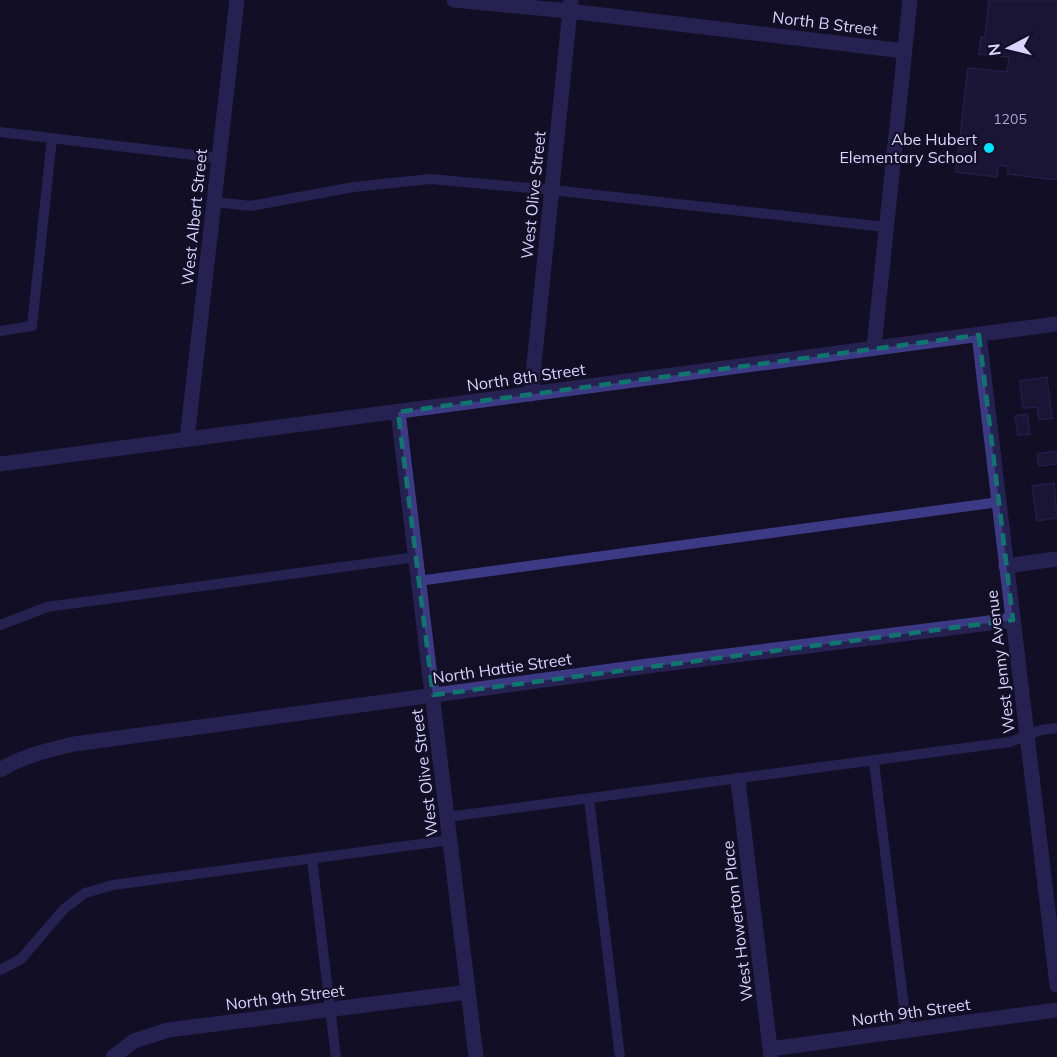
<svg xmlns="http://www.w3.org/2000/svg" width="1057" height="1057" font-family="Mulish,sans-serif">
	<style>
		.building { fill: #241b47; stroke: #3b2d73; stroke-width: 1.5 }
		.lines { fill: none; stroke-linecap: round; stroke-linejoin: round }
		.service { stroke: #3d3a85; stroke-width: 10 }
		.minor { stroke: #3d3a85; stroke-width: 15 }
		.tertiary { stroke: #3d3a85; stroke-width: 15 }
		.marked { fill: none; stroke: #0f766e; stroke-width: 4.5; stroke-dasharray: 12 8; stroke-linejoin: round }
		.poi-dot { fill: #00e5ff; stroke: #130f26; stroke-width: 2 }
		.labels { text-anchor: middle; dominant-baseline: central; stroke-width: 4.5; stroke-linejoin: round; paint-order: stroke }
		.number-label { font-size: 14px; fill: #aca6d1 }
		.street-label { font-size: 16px; fill: #d9d4ff; stroke: #130f26 }
		.poi-label { font-size: 16px; fill: #d9d4ff; stroke: #130f26; text-anchor: end }
	</style>
	<rect width="100%" height="100%" fill="#130f26"/>
	<path class="building" d="M989 0H1057V180L1008 174V166L998 165 997 177 956 172 968 68 1007 72 1009 57 979 54 981 37 985 38Z
		M1047 377 1052 418 1039 420 1037 407 1023 408 1020 381Z
		M1027 414 1030 434 1018 435 1015 416Z
		M1057 451V464L1039 466 1037 454Z
		M1054 483 1057 518 1037 521 1032 486Z"/>
	<g class="lines">
		<path class="service" d="M0 132 219 158
			M214 202 251 206 354 187 430 179 552 190 885 227
			M0 331 32 326 52 138
			M418 581 999 502
			M0 625 47 607 416 557
			M874 762 907 1032
			M589 799 620 1057
			M448 817 1010 742 1041 730 1057 728
			M312 859 336 1057
			M0 970 21 959 64 909 85 893 113 885 451 840"/>
		<path class="minor" d="M454 0 569 11 904 51
			M979 335 1057 985
			M874 347 910 0
			M531 394 571 0
			M398 412 476 1057
			M187 439 237 0
			M1006 566 1057 559
			M0 770C23 756 48 750 74 744L648 666 1013 620
			M738 780 771 1057
			M770 1049 1057 1010
			M113 1057 134 1041 168 1030 468 992"/>
		<path class="tertiary" d="M0 464 1057 324"/>
	</g>
	<path d="M0 0H1057V1057H0ZM979 335 1013 620 433 695 398 412Z" fill="#130f26" fill-opacity=".55" fill-rule="evenodd"/>
	<path class="marked" d="M979 335 1013 620 433 695 398 412Z"/>
	<circle class="poi-dot" cx="989" cy="148" r="6"/>
	<g class="labels">
		<g class="number-label">
			<text x="1010" y="119">1205</text>
		</g>
		<g class="street-label">
			<text transform="translate(825 23) rotate(7)">North B Street</text>
			<text transform="translate(533 195) rotate(-84)">West Olive Street</text>
			<text transform="translate(194 217) rotate(-84)">West Albert Street</text>
			<text transform="translate(526 377) rotate(-8)">North 8th Street</text>
			<text transform="translate(1000 662) rotate(-97)">West Jenny Avenue</text>
			<text transform="translate(502 668) rotate(-8)">North Hattie Street</text>
			<text transform="translate(424 773) rotate(-97)">West Olive Street</text>
			<text transform="translate(737 921) rotate(-97)">West Howerton Place</text>
			<text transform="translate(285 997) rotate(-7)">North 9th Street</text>
			<text transform="translate(911 1012) rotate(-8)">North 9th Street</text>
		</g>
		<g class="poi-label">
			<text x="977" y="139">Abe Hubert<tspan x="977" dy="18">Elementary School</tspan></text>
		</g>
	</g>
	<g transform="translate(1009 48) rotate(263)" stroke="#130f26" stroke-width="4.5" paint-order="stroke">
	<path d="M0-4.5L10 22L0 15L-10 22Z" fill="#d9d4ff"/>
	<text y="-9" font-size="16" font-weight="bold" text-anchor="middle" fill="#d9d4ff">N</text>
	</g>
</svg>
